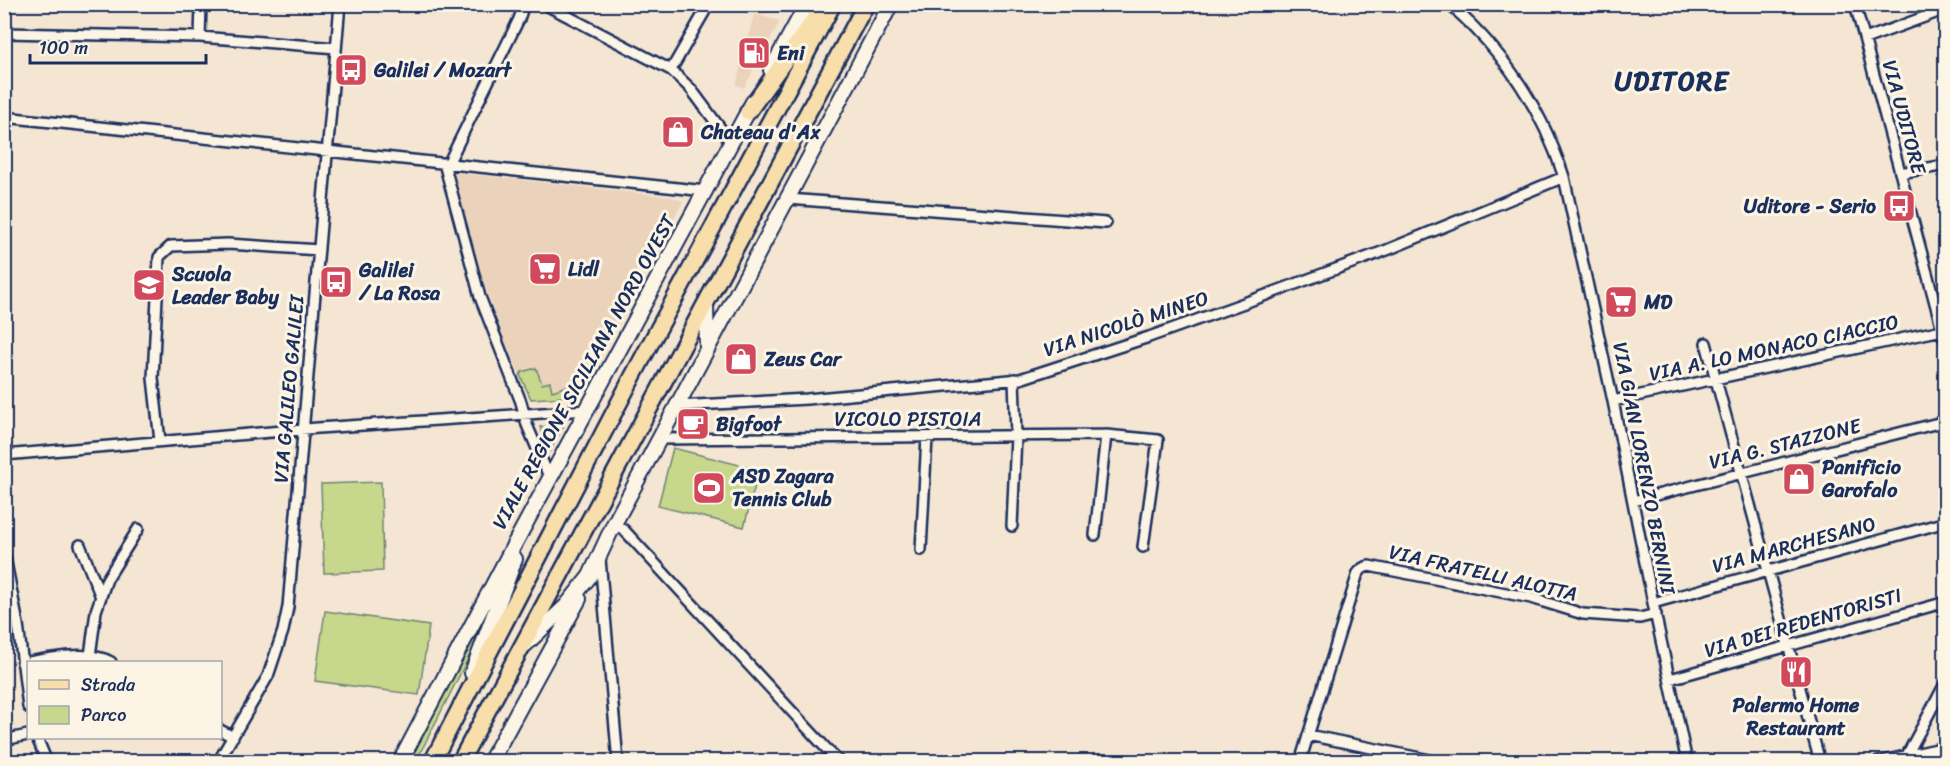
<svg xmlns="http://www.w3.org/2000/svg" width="1950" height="766" font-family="Sriracha,sans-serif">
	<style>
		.built { fill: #ebd3bb }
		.green { fill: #c7d88c; stroke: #718475; stroke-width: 1.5 }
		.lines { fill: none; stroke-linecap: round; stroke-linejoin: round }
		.street-casing { stroke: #1b2f5e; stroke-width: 14 }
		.secondary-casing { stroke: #1b2f5e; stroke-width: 18 }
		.primary-casing { stroke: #1b2f5e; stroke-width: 20 }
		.street { stroke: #fcf5e5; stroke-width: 9 }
		.secondary { stroke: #fcf5e5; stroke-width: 14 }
		.primary { stroke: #f8deab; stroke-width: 15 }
		.labels { text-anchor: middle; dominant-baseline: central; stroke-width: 6; stroke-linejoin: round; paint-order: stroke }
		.poi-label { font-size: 20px; font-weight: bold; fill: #1b2f5e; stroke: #fcf5e5; text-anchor: start }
		.street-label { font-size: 20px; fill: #1b2f5e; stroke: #fcf5e5 }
		.district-label { font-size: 26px; font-weight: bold; letter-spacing: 1.5px; fill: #1b2f5e; stroke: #fcf5e5 }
	</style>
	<rect width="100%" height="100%" fill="#f4e6d2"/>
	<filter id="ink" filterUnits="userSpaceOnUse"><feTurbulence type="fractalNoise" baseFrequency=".0167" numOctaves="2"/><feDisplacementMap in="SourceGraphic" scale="12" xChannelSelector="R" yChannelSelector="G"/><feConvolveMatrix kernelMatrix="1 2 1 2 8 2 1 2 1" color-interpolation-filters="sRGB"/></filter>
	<g filter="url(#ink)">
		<path class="built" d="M754 14 780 21 744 88 736 85Z
			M452 172 672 197 683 201 580 396 531 399 500 331 474 253Z"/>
		<path class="green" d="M536 368 542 384 550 382 552 391 589 379 580 396 531 399 520 375 522 372Z
			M564 425 550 451 540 427Z
			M673 448 759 470 744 527 658 506Z
			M381 482 383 571 324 573 321 484Z
			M325 611 429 626 419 695 315 681Z
			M482 631 416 761 408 762 475 637Z"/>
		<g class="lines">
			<g class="street-casing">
				<path id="street" d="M544 4 671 70 691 89 732 144
					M1449 4C1504 51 1542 109 1564 177L1613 401 1653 603 1687 762
					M1855 4 1946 344
					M4 33 200 37 336 48
					M200 37 201 4
					M1865 39 1946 9
					M671 70 709 4
					M4 117 706 191
					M444 163 480 297 521 402 527 425 550 479
					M448 164 519 19 524 4
					M1900 173 1946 165
					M788 199 1106 223
					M1706 343 1820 762
					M1613 401 1942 330
					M677 406 807 399 1020 379 1149 337 1258 298 1387 250 1564 177
					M659 439 1106 435 1158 440 1143 547
					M160 441 153 378 159 257 171 246 228 244 319 250
					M4 455 318 428 587 410
					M1633 501 1946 421
					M614 524 624 530 836 759 841 762
					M1012 526 1016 436 1014 379
					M1095 535 1106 435
					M80 545 101 597
					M921 550 927 437
					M4 552 18 624 28 707
					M600 559 618 762
					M1653 603 1946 522
					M90 656 96 611 107 579 138 529
					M22 663C47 659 88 649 111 662
					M1670 679 1946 602
					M220 730 233 737
					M1308 735 1440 762
					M37 738 47 762
					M4 740 28 735
					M1907 755 1946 682
					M218 762 268 676 283 631 288 607 340 4
					M1300 762 1358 573 1363 568 1369 566 1531 598 1583 614 1640 618 1656 614
					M1878 762 1946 747"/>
			</g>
			<g class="secondary-casing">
				<path id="secondary" d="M771 70 807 4
					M706 306 707 348
					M525 645 566 606 590 576 614 524 891 4
					M472 673 515 559
					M400 762 514 545 753 102
					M490 762 579 599"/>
			</g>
			<g class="primary-casing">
				<path id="primary" d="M748 112 818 14
					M432 762 633 376 833 4
					M460 762 866 4"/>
			</g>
			<use href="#street" class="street"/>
			<use href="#secondary" class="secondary"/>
			<use href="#primary" class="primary"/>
		</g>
	</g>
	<defs>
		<g id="fuel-square" transform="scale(1.725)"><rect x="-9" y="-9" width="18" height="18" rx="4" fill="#d1495b" stroke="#fcf5e5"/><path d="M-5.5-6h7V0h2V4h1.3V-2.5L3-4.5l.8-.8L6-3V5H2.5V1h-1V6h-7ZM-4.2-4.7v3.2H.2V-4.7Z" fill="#fff"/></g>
		<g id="bus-square" transform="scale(1.725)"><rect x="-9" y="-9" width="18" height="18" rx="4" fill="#d1495b" stroke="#fcf5e5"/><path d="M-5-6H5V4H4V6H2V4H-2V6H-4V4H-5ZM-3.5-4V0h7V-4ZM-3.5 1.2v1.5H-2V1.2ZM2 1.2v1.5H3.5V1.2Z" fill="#fff"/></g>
		<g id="shop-square" transform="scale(1.725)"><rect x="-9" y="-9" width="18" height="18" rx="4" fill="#d1495b" stroke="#fcf5e5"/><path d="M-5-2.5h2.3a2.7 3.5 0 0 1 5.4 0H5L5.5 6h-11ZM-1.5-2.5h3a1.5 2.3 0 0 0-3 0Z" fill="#fff"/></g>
		<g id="supermarket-square" transform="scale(1.725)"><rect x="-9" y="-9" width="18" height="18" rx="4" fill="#d1495b" stroke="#fcf5e5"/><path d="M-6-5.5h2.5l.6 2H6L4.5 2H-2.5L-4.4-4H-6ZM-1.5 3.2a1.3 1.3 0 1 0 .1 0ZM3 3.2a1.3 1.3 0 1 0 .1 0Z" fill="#fff"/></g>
		<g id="school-square" transform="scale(1.725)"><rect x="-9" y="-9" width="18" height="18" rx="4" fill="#d1495b" stroke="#fcf5e5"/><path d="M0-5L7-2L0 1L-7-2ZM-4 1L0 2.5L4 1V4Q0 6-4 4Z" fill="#fff"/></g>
		<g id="cafe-square" transform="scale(1.725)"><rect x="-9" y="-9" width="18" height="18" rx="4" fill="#d1495b" stroke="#fcf5e5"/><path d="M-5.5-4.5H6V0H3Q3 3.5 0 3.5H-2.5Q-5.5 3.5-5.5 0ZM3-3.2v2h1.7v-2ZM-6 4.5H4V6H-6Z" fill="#fff"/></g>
		<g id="stadium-square" transform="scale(1.725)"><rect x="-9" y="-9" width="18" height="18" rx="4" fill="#d1495b" stroke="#fcf5e5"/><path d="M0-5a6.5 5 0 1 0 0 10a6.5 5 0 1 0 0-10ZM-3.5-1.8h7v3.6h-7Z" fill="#fff"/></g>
		<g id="restaurant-square" transform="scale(1.725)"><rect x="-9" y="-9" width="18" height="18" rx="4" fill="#d1495b" stroke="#fcf5e5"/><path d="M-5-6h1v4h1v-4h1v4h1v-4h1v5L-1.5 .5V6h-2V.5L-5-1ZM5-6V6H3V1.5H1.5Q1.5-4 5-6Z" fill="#fff"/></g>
	</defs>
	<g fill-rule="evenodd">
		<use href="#fuel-square" x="754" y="53"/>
		<use href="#bus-square" x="351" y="70"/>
		<use href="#shop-square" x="678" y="132"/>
		<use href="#bus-square" x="1899" y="206"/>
		<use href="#supermarket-square" x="545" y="269"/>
		<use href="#bus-square" x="336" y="282"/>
		<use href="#school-square" x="149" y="285"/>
		<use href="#supermarket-square" x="1621" y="302"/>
		<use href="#shop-square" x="741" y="359"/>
		<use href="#cafe-square" x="693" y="424"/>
		<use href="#shop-square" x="1799" y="479"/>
		<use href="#stadium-square" x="709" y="488"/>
		<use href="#restaurant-square" x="1796" y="672"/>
	</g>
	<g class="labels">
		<g class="poi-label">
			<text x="777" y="53">Eni</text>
			<text x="374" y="70">Galilei / Mozart</text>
			<text x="701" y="132">Chateau d'Ax</text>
			<text x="1876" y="206" text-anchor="end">Uditore - Serio</text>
			<text x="568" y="269">Lidl</text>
			<text x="359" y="270">Galilei<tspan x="359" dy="23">/ La Rosa</tspan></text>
			<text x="172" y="274">Scuola<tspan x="172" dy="23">Leader Baby</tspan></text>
			<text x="1644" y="302">MD</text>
			<text x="764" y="359">Zeus Car</text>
			<text x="716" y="424">Bigfoot</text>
			<text x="1822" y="467">Panificio<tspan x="1822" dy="23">Garofalo</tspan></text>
			<text x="732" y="476">ASD Zagara<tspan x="732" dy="23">Tennis Club</tspan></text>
			<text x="1796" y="705" text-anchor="middle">Palermo Home<tspan x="1796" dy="23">Restaurant</tspan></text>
		</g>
		<g class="street-label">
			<text transform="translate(1904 117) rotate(75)">VIA UDITORE</text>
			<text transform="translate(1126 324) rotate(-18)">VIA NICOLÒ MINEO</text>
			<text transform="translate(1774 348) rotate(-12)">VIA A. LO MONACO CIACCIO</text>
			<text transform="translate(584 372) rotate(-61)">VIALE REGIONE SICILIANA NORD OVEST</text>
			<text transform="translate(289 389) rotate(-85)">VIA GALILEO GALILEI</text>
			<text x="908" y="419">VICOLO PISTOIA</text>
			<text transform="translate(1785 444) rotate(-14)">VIA G. STAZZONE</text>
			<text transform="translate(1644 468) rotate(79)">VIA GIAN LORENZO BERNINI</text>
			<text transform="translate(1794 545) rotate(-15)">VIA MARCHESANO</text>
			<text transform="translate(1483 573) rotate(13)">VIA FRATELLI ALOTTA</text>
			<text transform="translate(1803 623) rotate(-16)">VIA DEI REDENTORISTI</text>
		</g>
		<g class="district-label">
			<text x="1672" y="81">UDITORE</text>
		</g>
	</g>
	<rect width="1950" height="766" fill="none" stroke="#fcf5e5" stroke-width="24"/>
	<rect x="12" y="12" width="1926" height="742" fill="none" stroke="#1b2f5e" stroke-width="2" filter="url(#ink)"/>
	<rect x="27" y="661" width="195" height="78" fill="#fcf5e5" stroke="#a2a6af" stroke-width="1.5"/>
	<rect x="39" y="680" width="30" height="9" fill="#f8deab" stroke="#a2a6af" stroke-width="1.5"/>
	<text x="81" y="691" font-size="18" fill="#1b2f5e">Strada</text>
	<rect x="39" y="706" width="30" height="18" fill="#c7d88c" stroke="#a2a6af" stroke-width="1.5"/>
	<text x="81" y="721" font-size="18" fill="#1b2f5e">Parco</text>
	<path d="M30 54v9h176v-9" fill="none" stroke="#1b2f5e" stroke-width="3"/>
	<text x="39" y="54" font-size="18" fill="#1b2f5e" stroke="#fcf5e5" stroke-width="4.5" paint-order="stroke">100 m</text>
</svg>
